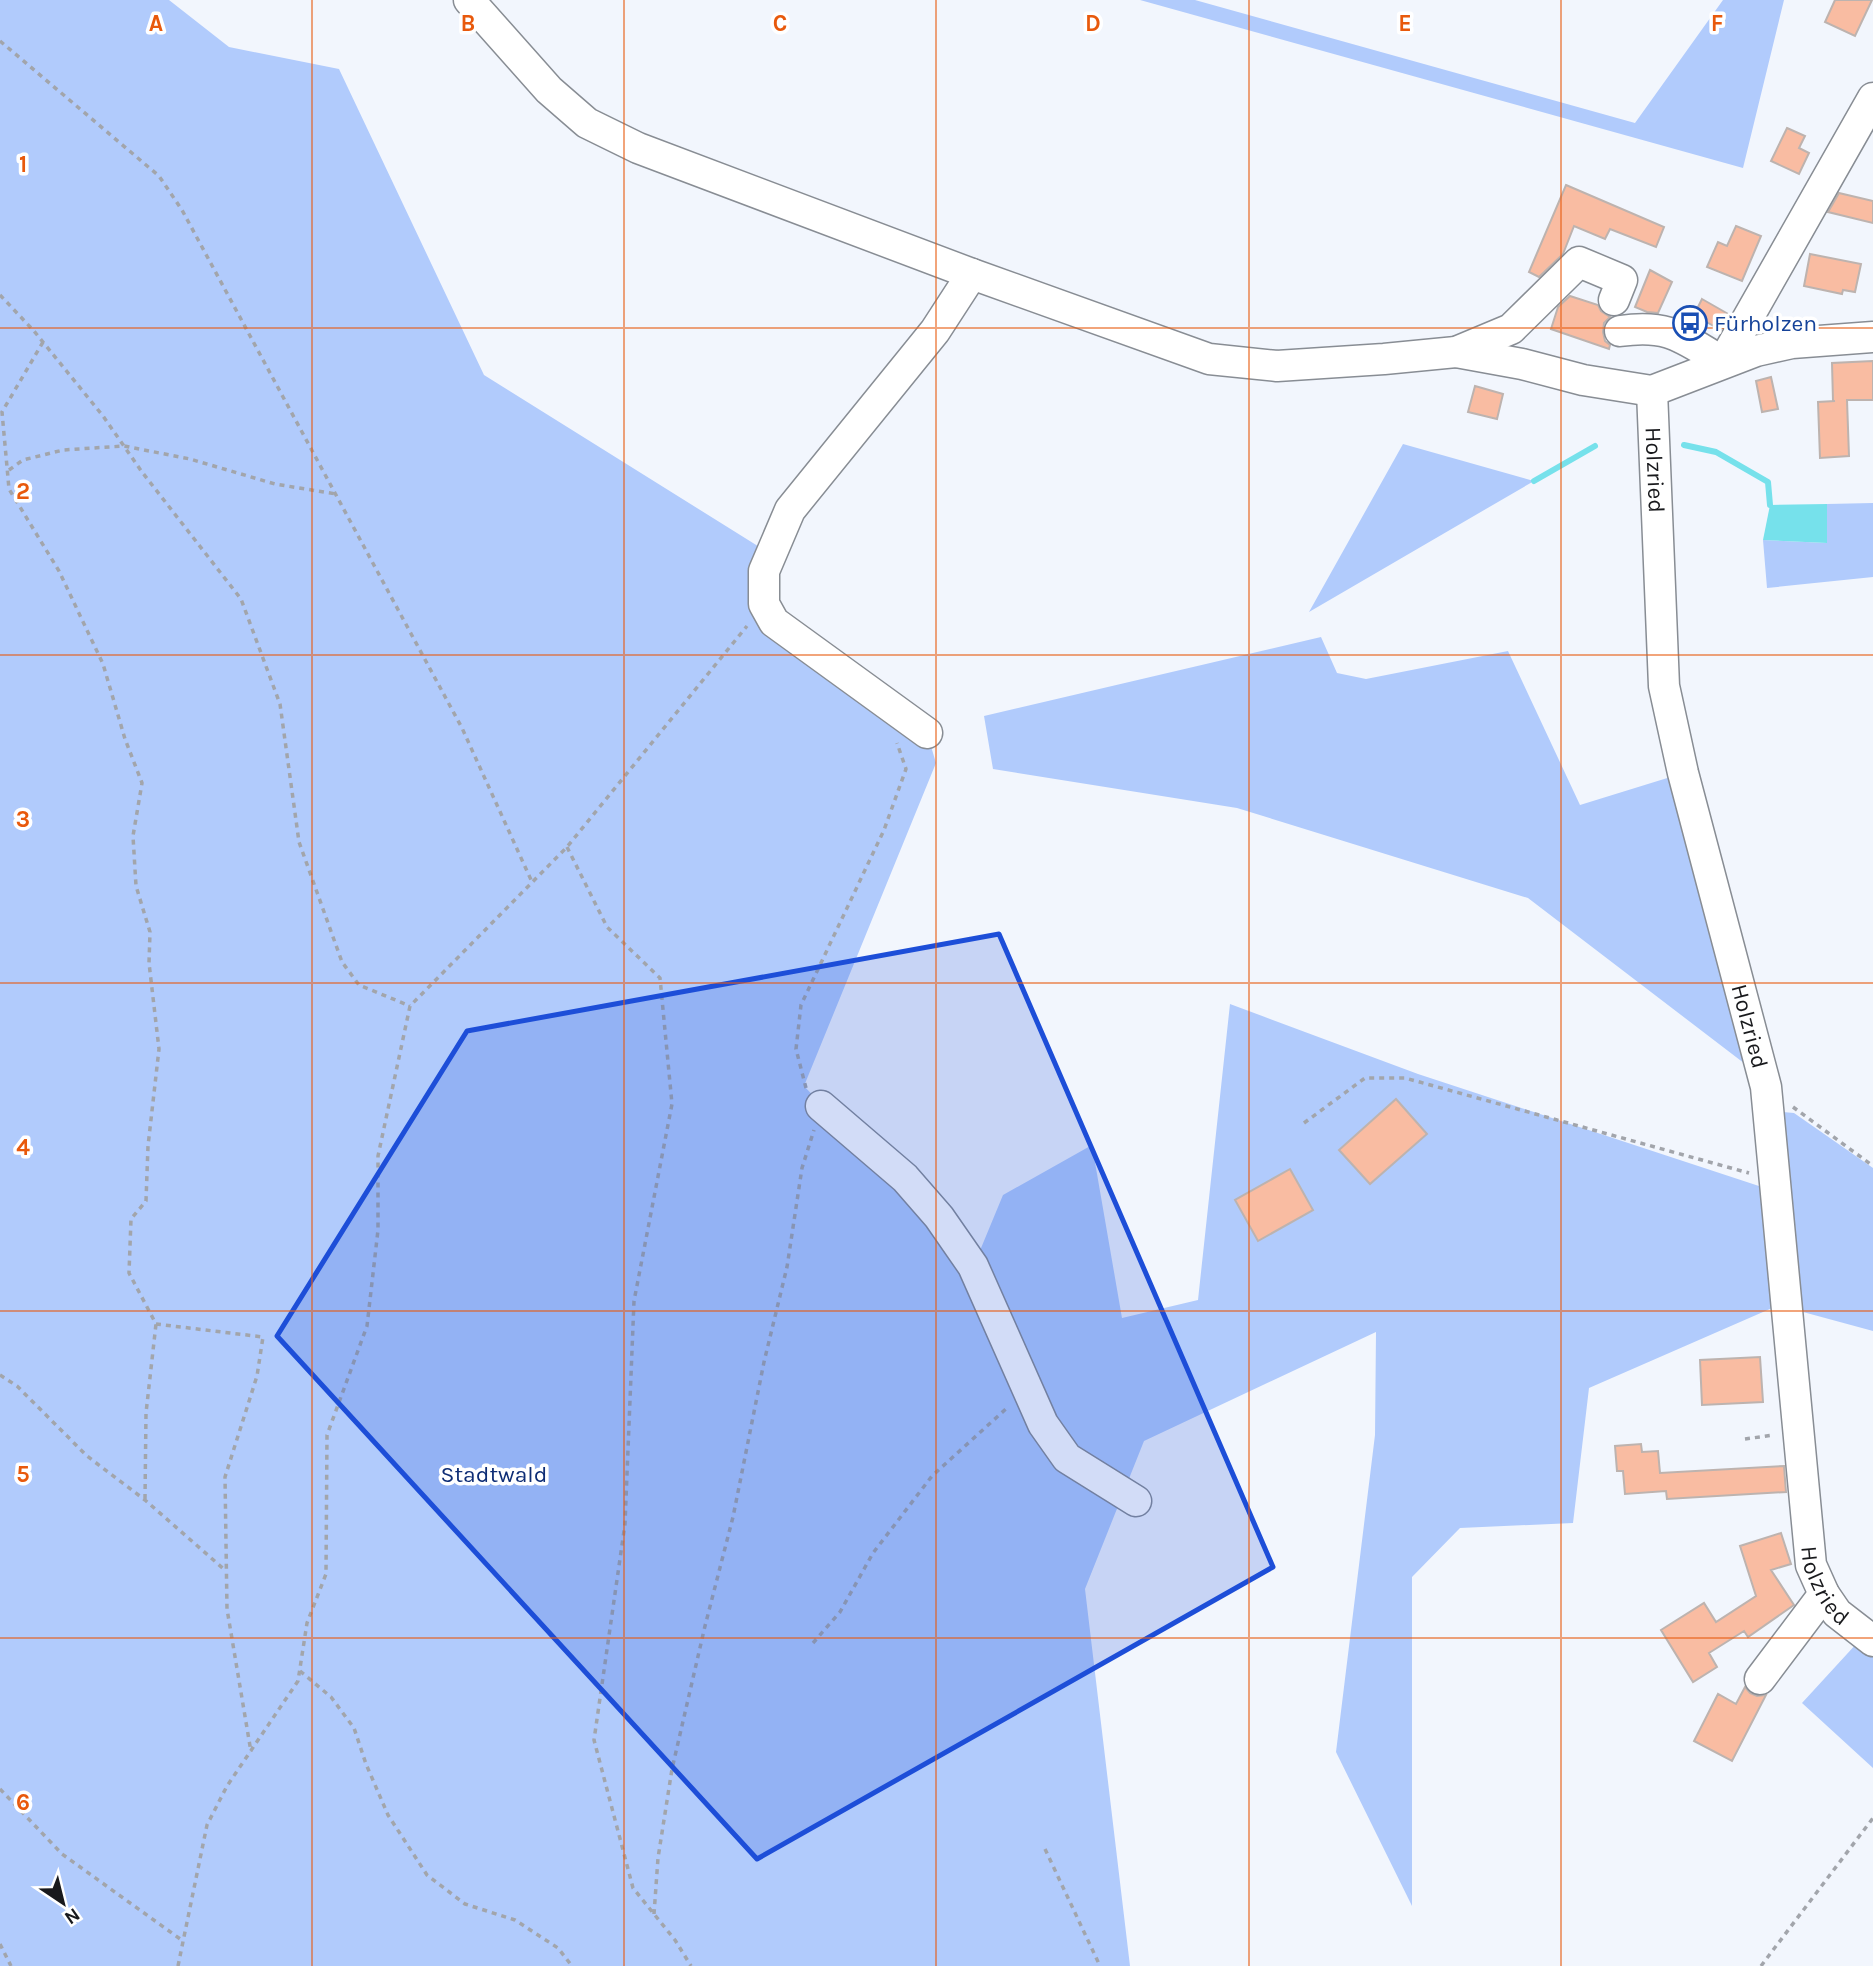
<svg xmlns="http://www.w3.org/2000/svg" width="1873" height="1966" font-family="Karla,sans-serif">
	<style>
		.green { fill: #b1cbfc }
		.water { fill: #76e1eb }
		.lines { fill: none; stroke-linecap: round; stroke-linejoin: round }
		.stream { stroke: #76e1eb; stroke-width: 6 }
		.building { fill: #f9bca2; stroke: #bdb3af; stroke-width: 2 }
		.minor-casing { stroke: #888d94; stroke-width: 33 }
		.path { stroke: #a2a5ab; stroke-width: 3.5; stroke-dasharray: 5 5; stroke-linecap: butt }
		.minor { stroke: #fff; stroke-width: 30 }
		.marked { fill: #1d4ed8; fill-opacity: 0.2; stroke: #1d4ed8; stroke-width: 5; stroke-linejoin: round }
		.grid { fill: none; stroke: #e8590c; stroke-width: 2; stroke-opacity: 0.55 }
		.labels { text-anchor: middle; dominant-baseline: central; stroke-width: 7; stroke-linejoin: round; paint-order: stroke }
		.transit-label { font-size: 23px; fill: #164399; stroke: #fff; text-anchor: start }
		.street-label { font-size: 23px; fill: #18191c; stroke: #fff }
		.park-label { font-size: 23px; fill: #0e2d75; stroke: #fff }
		.grid-label { font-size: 23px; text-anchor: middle; font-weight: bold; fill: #e8590c; stroke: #fff; stroke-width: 7; stroke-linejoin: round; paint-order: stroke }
	</style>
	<rect width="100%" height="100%" fill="#f2f6fd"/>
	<path class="green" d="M0 0H169L229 47 339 69 484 375 761 548 754 593 927 733 936 763 804 1086 974 1265 1003 1195 1092 1145 1122 1318 1198 1300 1230 1004 1418 1074 1762 1187 1779 1305 1589 1388 1573 1523 1460 1528 1412 1577V1906L1336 1752 1375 1435 1376 1332 1144 1441 1085 1589 1130 1966H0Z
		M1140 0H1195L1635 123 1723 0H1784L1743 168Z
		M1403 444 1534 481 1309 612Z
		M1873 503V577L1767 588 1763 540 1827 543V504Z
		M1321 637 1337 673 1366 679 1508 651 1580 805 1677 775 1753 1070 1528 898 1237 808 993 769 984 716Z
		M1783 1112 1794 1113 1873 1168V1331L1792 1309 1777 1120Z
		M1858 1642 1873 1655V1768L1802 1703Z"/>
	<path class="water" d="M1827 504V543L1763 540 1770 505Z"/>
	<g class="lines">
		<path class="stream" d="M1684 445 1716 452 1768 482 1770 505
			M1534 481 1595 446"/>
	</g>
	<path class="building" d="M1835 0H1872L1855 36 1825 22Z
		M1787 128 1805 136 1799 148 1809 153 1799 174 1771 161Z
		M1566 185 1664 227 1656 247 1610 229 1605 239 1574 226 1563 254 1539 277 1529 272Z
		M1839 193 1873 201V223L1828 212Z
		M1736 226 1761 236 1742 281 1707 267 1718 242 1727 246Z
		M1810 254 1861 264 1855 292 1843 290 1842 294 1804 286Z
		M1650 270 1672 282 1658 313 1647 312 1635 307Z
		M1570 296 1598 305 1601 311 1610 317 1604 323 1603 332 1605 341 1610 345 1609 349 1551 329 1558 307Z
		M1702 299 1730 315 1721 330 1694 315Z
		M1873 361V400H1847L1849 456 1820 458 1818 402 1835 401H1833L1832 363Z
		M1771 377 1778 409 1762 412 1756 381Z
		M1475 386 1503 394 1497 419 1468 412Z
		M1396 1099 1427 1134 1370 1184 1339 1150Z
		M1290 1169 1313 1210 1258 1241 1235 1200Z
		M1760 1357 1763 1402 1702 1405 1700 1360Z
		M1641 1444 1642 1452 1658 1451 1660 1473 1784 1466 1786 1492 1667 1499 1666 1491 1625 1494 1623 1471H1617L1615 1446Z
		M1781 1533 1791 1564 1771 1570 1794 1605 1748 1637 1744 1631 1709 1653 1717 1667 1693 1682 1661 1630 1704 1603 1716 1622 1756 1596 1740 1546Z
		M1745 1687 1750 1693 1757 1696 1766 1695 1732 1761 1694 1741 1718 1694 1736 1704Z"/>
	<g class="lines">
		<g class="minor-casing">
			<g id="minor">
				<path d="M469 0 549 90 587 123 638 148 972 274 1209 359 1277 366 1384 359 1456 352 1511 329 1579 262 1622 280 1614 300"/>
				<path d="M1620 331C1670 324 1682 338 1723 362"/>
				<path d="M1456 352 1522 364 1583 380 1652 391 1756 351 1792 343 1873 337"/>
				<path d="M1723 362 1873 98"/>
				<path id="s1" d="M1652 391 1664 686 1683 773 1766 1087 1811 1565 1824 1594 1837 1613 1873 1641"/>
				<path d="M927 733 774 622 764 604V571L790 510 935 331 972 274"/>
				<path d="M821 1106 905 1178 939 1217 973 1266 1043 1424 1067 1458 1136 1501"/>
				<path d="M1760 1679 1824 1594"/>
			</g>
		</g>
		<path class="path" d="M0 41 159 176 182 210 462 728 532 882
			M0 295 34 331 103 416 142 472 241 599 280 704 299 842 342 962 359 985 410 1006
			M43 342 2 412 9 489 59 571 103 664 125 739 142 783 133 836 136 886 150 932 149 963 159 1049 148 1146 146 1201 131 1219 129 1273 156 1324 263 1337 257 1376 225 1477 227 1609 251 1752
			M9 470 23 460 63 450 124 446 190 459 275 484 336 494
			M567 847 607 927 660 978 672 1104 634 1301 625 1524 594 1740 633 1888 675 1940 691 1966
			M806 1088 796 1049 801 1005 884 830 906 769 897 743
			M1793 1107 1873 1166
			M1304 1123 1365 1078H1405L1749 1173
			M0 1375 17 1386 87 1456 145 1500 226 1571
			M1745 1439 1774 1435
			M145 1499 146 1413 156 1324
			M813 1643 840 1612 873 1553 932 1476 1008 1407
			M300 1671 331 1697 354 1728 366 1764 388 1815 427 1875 465 1904 515 1920 558 1948 572 1966
			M0 1789 62 1854 183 1941
			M1045 1849 1100 1966
			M654 1914 658 1858 672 1769 705 1626 733 1517 764 1362 787 1267 802 1168 814 1130
			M0 1944 11 1966
			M178 1966 207 1825 227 1786 298 1681 307 1623 326 1574 327 1435 367 1326 378 1230V1156L410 1006 567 847 747 626
			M1761 1966 1873 1818"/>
		<use href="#minor" class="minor"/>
	</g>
	<path class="marked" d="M999 934 1273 1567 757 1859 277 1336 467 1031Z"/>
	<path class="grid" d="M312 0V1966M624 0V1966M936 0V1966M1249 0V1966M1561 0V1966M0 328H1873M0 655H1873M0 983H1873M0 1311H1873M0 1638H1873"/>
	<defs>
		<g id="bus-ring" transform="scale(1.75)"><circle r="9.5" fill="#fff" stroke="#1a4fb4" stroke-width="1.5"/><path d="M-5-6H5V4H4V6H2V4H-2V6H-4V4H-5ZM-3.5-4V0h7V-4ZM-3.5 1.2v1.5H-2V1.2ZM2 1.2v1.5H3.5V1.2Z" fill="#1a4fb4"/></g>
	</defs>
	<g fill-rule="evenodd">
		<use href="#bus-ring" x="1690" y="323"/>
	</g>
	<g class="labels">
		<g class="transit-label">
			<text x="1714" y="323">Fürholzen</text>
		</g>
		<g class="street-label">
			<text stroke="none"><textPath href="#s1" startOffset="79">Holzried</textPath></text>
			<text stroke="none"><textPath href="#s1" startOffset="646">Holzried</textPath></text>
			<text stroke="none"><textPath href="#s1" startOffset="1213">Holzried</textPath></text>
		</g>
		<g class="park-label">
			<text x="494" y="1474">Stadtwald</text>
		</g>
	</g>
	<g class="grid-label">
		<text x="156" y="31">A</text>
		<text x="468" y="31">B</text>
		<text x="780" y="31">C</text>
		<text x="1093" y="31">D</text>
		<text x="1405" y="31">E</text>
		<text x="1717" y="31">F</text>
		<text x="23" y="172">1</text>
		<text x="23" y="499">2</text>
		<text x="23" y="827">3</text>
		<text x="23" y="1155">4</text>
		<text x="23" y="1482">5</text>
		<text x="23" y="1810">6</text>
	</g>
	<g transform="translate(63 1903) rotate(145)" stroke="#ffffff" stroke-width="5" paint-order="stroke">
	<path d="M0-5L12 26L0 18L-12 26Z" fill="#18191c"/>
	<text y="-10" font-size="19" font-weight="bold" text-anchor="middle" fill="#18191c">N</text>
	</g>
</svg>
